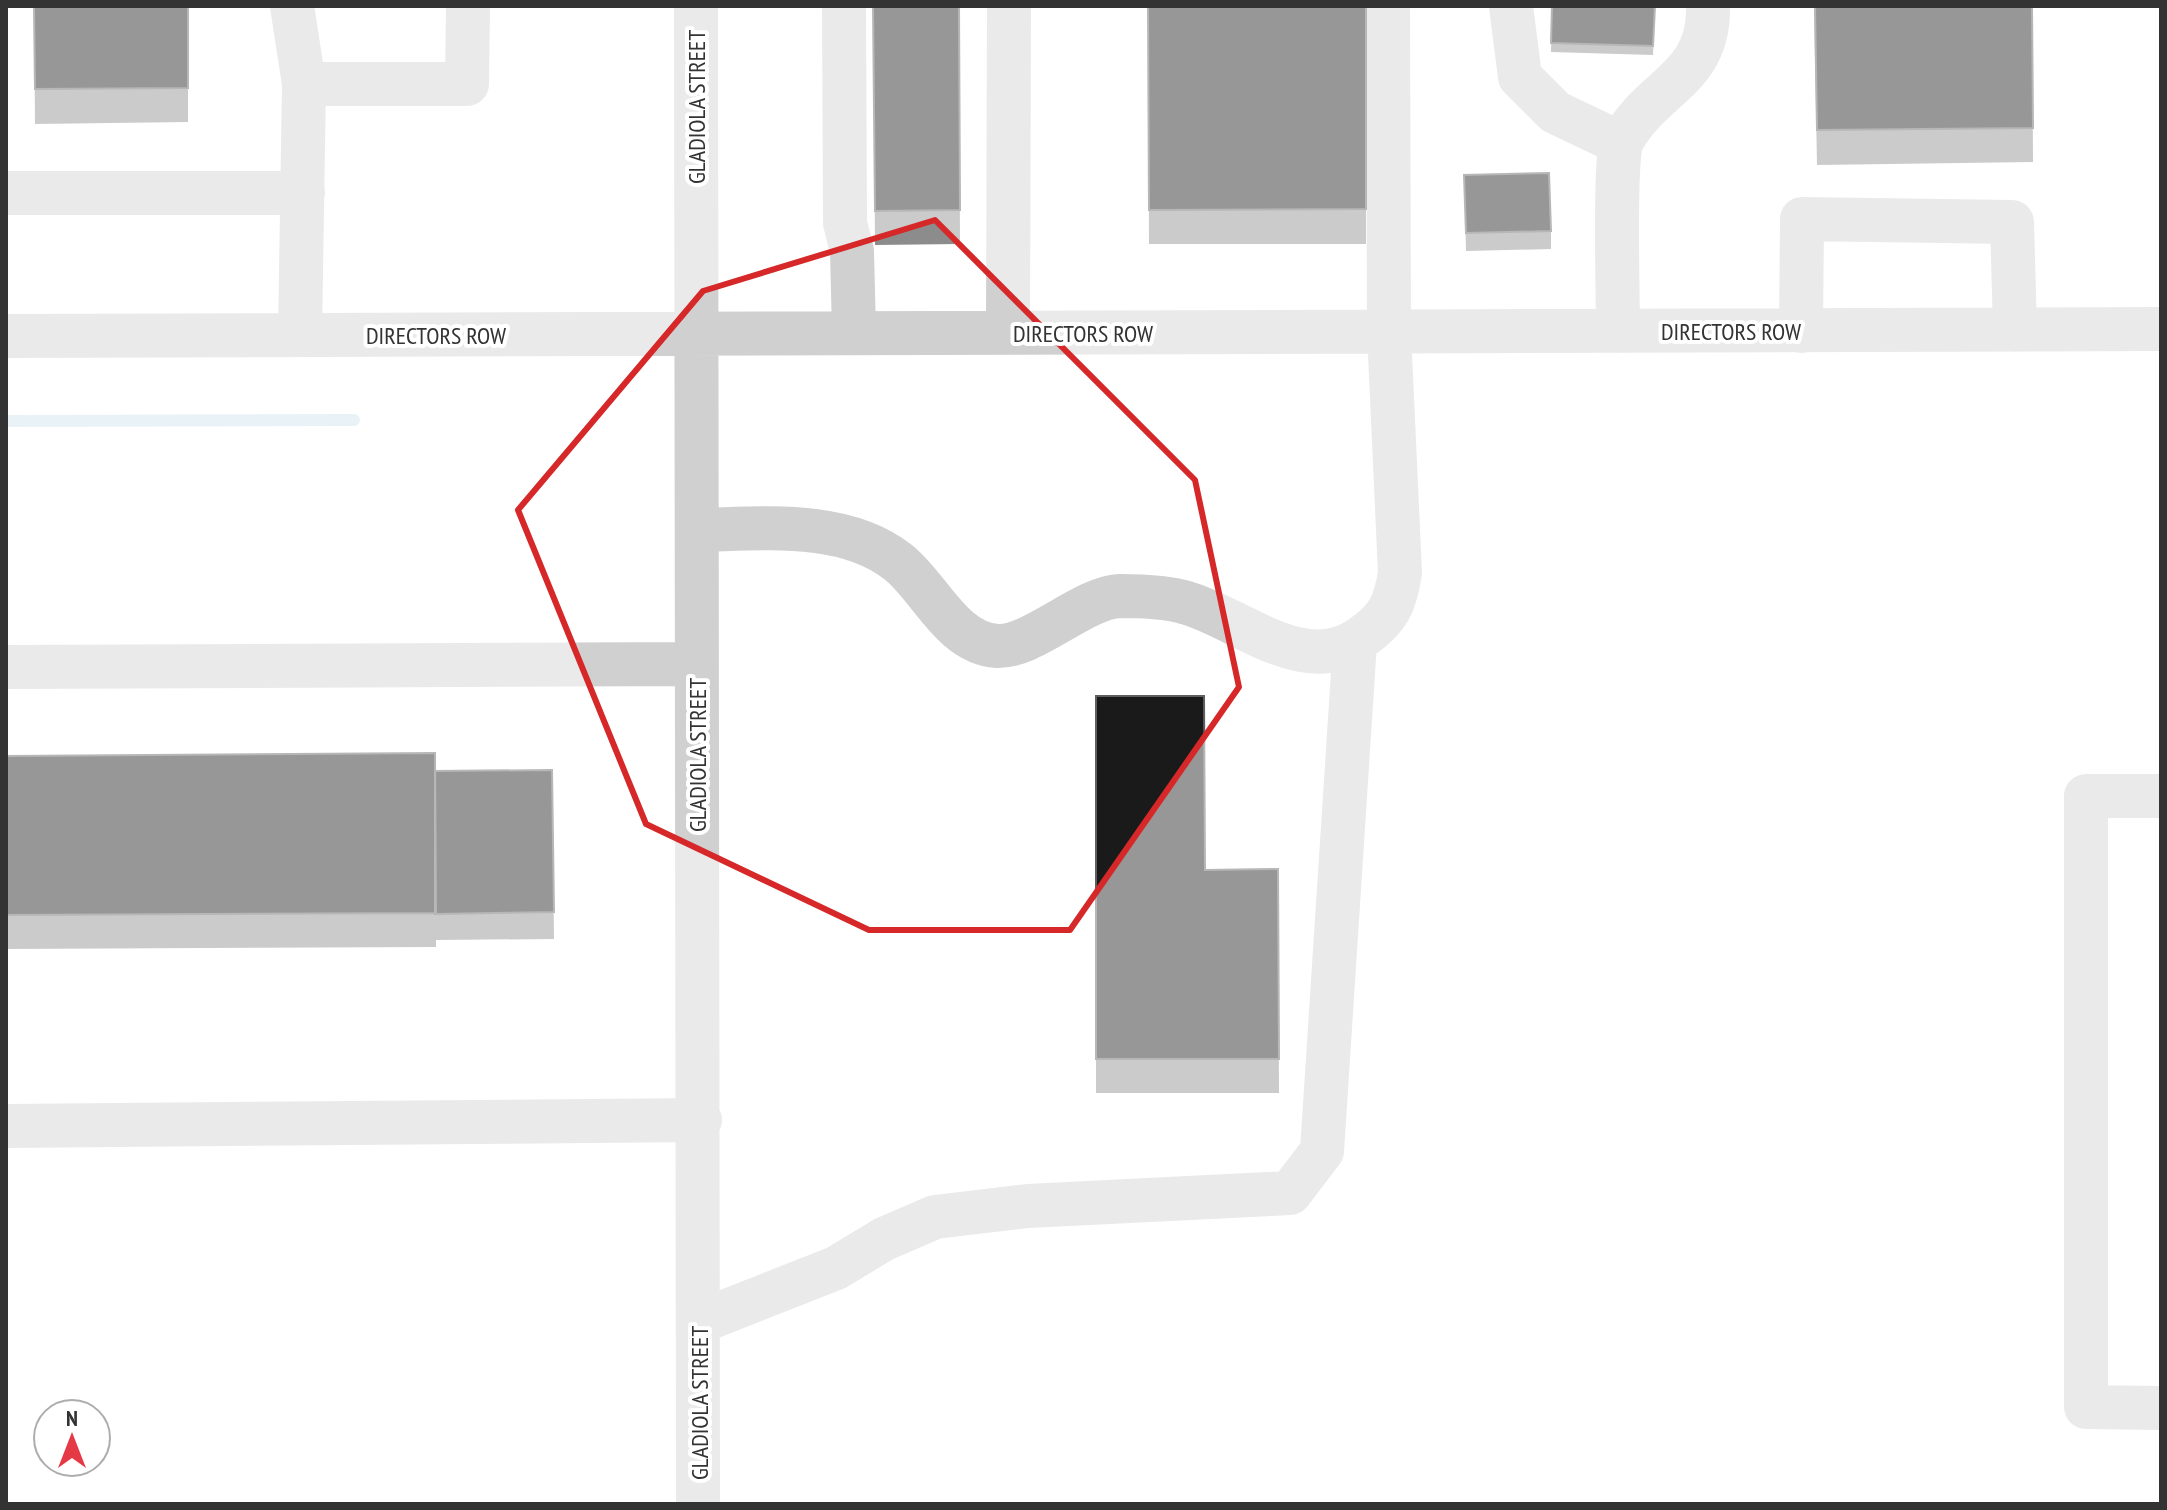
<svg xmlns="http://www.w3.org/2000/svg" width="2167" height="1510" font-family="'PT Sans Narrow',sans-serif">
	<style>
		.lines { fill: none; stroke-linecap: round; stroke-linejoin: round }
		.stream { stroke: #cfe2ee; stroke-width: 12 }
		.minor { stroke: #d0d0d0; stroke-width: 44 }
		.wall { fill: #8c8c8c }
		.building { fill: #1a1a1a; stroke: #5f5f5f; stroke-width: 2 }
		.marked { fill: none; stroke: #d62828; stroke-width: 6; stroke-linejoin: round }
		.labels { text-anchor: middle; dominant-baseline: central; stroke-width: 8; stroke-linejoin: round; paint-order: stroke }
		.street-label { font-size: 24px; fill: #333; stroke: #fff }
	</style>
	<rect width="100%" height="100%" fill="#fff"/>
	<g class="lines">
		<path class="stream" d="M6 421 354 420"/>
		<path class="minor" d="M292 6 304 84
			M696 6 698 1504
			M844 6 845 223 852 251 854 333
			M1511 6 1520 77 1555 112 1620 143
			M6 193H303
			M1618 331C1618 303 1614 155 1622 141 1651 86 1710 80 1708 6
			M1801 331 1802 219 2012 222 2015 330
			M1008 333 1009 6
			M300 335 304 84H467L468 6
			M6 336 2161 329
			M697 530C761 529 843 519 898 562 930 587 951 643 997 646 1032 648 1084 597 1120 596 1140 596 1168 597 1187 603 1242 619 1305 679 1362 637 1389 618 1395 604 1400 573L1389 332 1388 6
			M6 667 696 664
			M2161 796H2086V1407L2161 1408
			M6 1126 700 1120
			M699 1322 836 1268 884 1239 935 1217 1028 1206 1290 1193 1322 1151 1355 642"/>
	</g>
	<path class="wall" d="M34 6H188V122L35 124Z
		M873 6H959L960 244 875 245Z
		M1148 6H1366V244H1149Z
		M1552 6H1655L1653 55 1551 52Z
		M1814 6H2032L2033 162 1817 165Z
		M1464 175 1551 231V249L1466 251Z
		M1096 696 1205 870 1278 869 1279 1093H1096Z
		M6 756 435 771 552 770 554 939 436 940V947L6 949Z"/>
	<path class="building" d="M34 6H188V88L35 89Z
		M873 6H959L960 210 875 211Z
		M1148 6H1366V209L1149 210Z
		M1552 6H1655L1653 46 1551 43Z
		M1815 6H2032L2033 128 1817 130Z
		M1549 173 1551 231 1466 233 1464 175Z
		M1096 696H1204L1205 870 1278 869 1279 1059H1096Z
		M435 753 436 913 6 915V756Z
		M552 770 554 912 435 914V771Z"/>
	<path d="M0 0H2167V1510H0ZM935 220 1195 480 1239 687 1070 930H869L646 824 518 510 703 291Z" fill="#fff" fill-opacity=".55" fill-rule="evenodd"/>
	<path class="marked" d="M935 220 1195 480 1239 687 1070 930H869L646 824 518 510 703 291Z"/>
	<g class="labels">
		<g class="street-label">
			<text transform="translate(696 107) rotate(-90)">GLADIOLA STREET</text>
			<text x="1731" y="331">DIRECTORS ROW</text>
			<text x="1083" y="333">DIRECTORS ROW</text>
			<text x="436" y="335">DIRECTORS ROW</text>
			<text transform="translate(697 755) rotate(-90)">GLADIOLA STREET</text>
			<text transform="translate(699 1403) rotate(-90)">GLADIOLA STREET</text>
		</g>
	</g>
	<rect width="2167" height="1510" fill="none" stroke="#333333" stroke-width="16"/>
	<g transform="translate(72 1438)"><circle r="38" fill="#ffffff" stroke="#adadad" stroke-width="2"/>
	<path d="M0-6L14 30L0 20L-14 30Z" fill="#e63946"/>
	<text y="-12" font-size="22" font-weight="bold" text-anchor="middle" fill="#333333">N</text>
	</g>
</svg>
